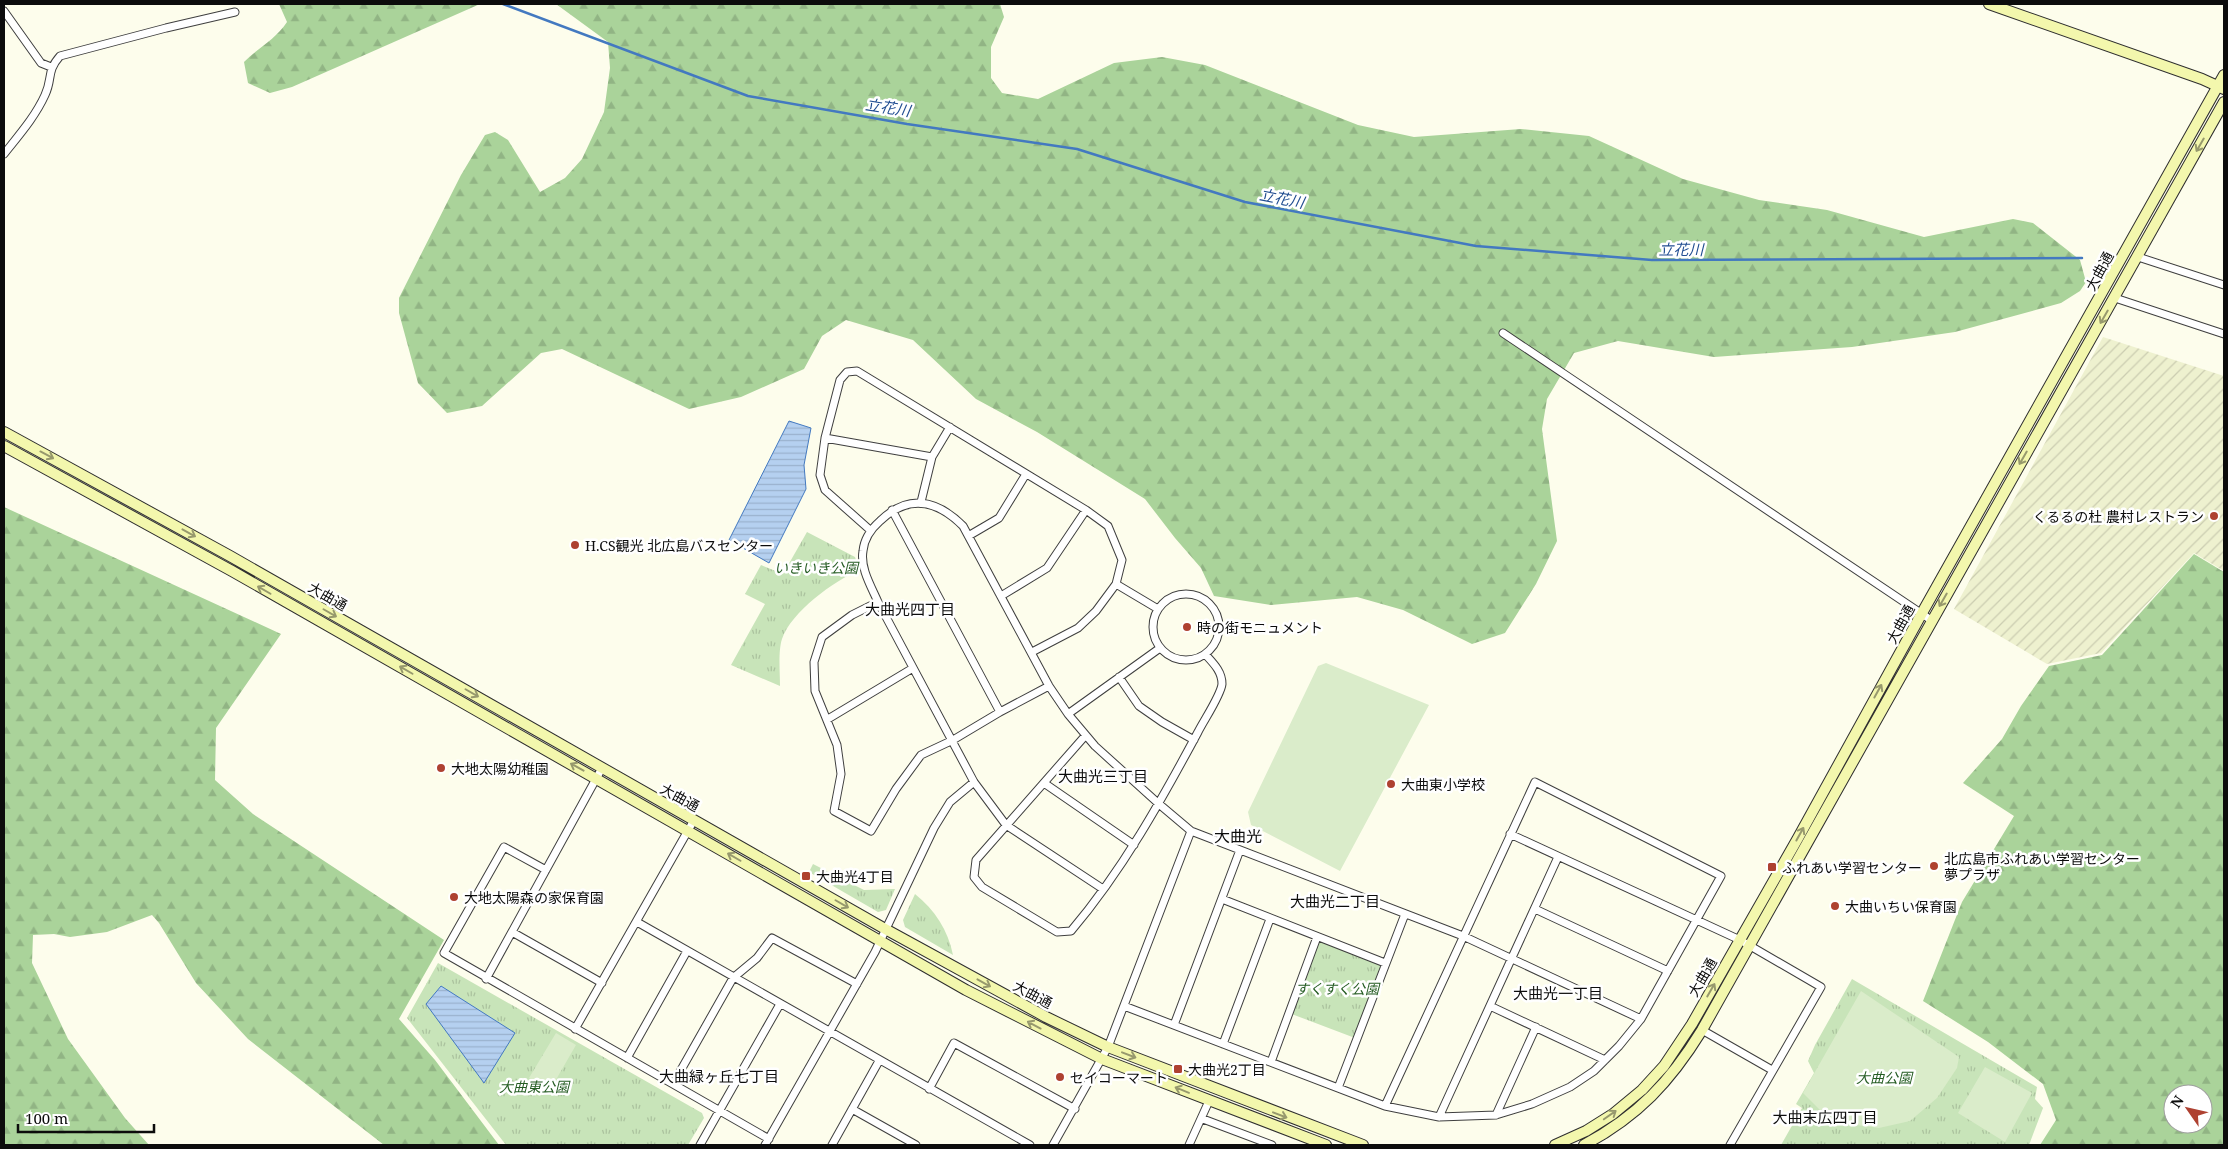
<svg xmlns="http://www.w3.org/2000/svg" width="2228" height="1149" font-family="'Noto Serif','Noto Sans JP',serif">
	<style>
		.farmland { fill: url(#farmland-furrows) }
		.forest { fill: url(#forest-firs); fill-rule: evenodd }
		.park { fill: url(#park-tufts) }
		.pitch { fill: #daecca }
		.water { fill: url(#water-rules); stroke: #4379c0 }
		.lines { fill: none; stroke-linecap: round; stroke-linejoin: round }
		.stream { stroke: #4379c0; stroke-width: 2.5 }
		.street-casing { stroke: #3f3f3f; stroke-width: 9 }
		.secondary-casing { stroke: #2e2e2e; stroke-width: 12 }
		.street { stroke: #fff; stroke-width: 7 }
		.secondary { stroke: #f3f7ad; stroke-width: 10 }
		.oneway { stroke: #97996d }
		.poi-dot { fill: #ae4131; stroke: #fff; stroke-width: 2 }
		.labels { text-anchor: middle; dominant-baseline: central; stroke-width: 5; stroke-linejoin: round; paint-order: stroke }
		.street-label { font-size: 14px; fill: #0c0c0c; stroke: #fff }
		.poi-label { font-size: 14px; fill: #0c0c0c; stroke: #fff; text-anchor: start }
		.park-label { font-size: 14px; font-style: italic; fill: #255c23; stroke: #fff }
		.water-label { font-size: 15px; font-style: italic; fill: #214d91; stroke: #fff }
		.neighbourhood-label { font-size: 15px; fill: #0c0c0c; stroke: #fff }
		.quarter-label { font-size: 16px; fill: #0c0c0c; stroke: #fff }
	</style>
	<defs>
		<pattern id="farmland-furrows" width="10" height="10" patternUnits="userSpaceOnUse" patternTransform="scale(1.25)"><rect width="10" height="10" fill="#eef1cf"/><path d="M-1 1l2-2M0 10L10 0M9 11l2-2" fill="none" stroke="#cbcdb1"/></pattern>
		<pattern id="forest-firs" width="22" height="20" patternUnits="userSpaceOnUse" patternTransform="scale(1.25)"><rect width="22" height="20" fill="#aad39a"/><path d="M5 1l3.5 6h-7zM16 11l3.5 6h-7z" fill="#91b484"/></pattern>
		<pattern id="park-tufts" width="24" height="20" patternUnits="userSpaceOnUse" patternTransform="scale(1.25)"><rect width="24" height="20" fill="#c8e4b9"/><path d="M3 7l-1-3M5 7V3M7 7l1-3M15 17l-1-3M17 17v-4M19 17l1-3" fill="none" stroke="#abc29e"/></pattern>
		<pattern id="water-rules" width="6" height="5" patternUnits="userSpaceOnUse" patternTransform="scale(1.25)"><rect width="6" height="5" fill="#b5d0f0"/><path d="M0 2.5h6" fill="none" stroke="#9ab1cd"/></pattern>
	</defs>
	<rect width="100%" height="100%" fill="#fdfdec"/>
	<path class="farmland" d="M2103 337 2224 376V571L2194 553 2101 653 2047 664 1954 609Z"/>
	<path class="forest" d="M279 4H480L292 87 270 93 248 83 244 62C258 48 276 39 287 22Z
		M556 4H1000L1004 17 991 47V78L1002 93 1038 99 1114 63 1162 57 1205 65 1358 125 1414 137 1521 129 1589 136 1683 179 1759 200 1827 210 1924 237 2013 219 2033 223 2080 260 2086 282 2080 291 2061 303 1955 332 1852 347 1714 357 1618 341 1574 353 1547 399 1542 429 1557 541 1536 584 1505 633 1472 644 1403 610 1357 597 1271 605 1214 596 1201 568 1175 538 1145 499 1037 432 976 399 913 340 846 320 822 336 804 369 741 397 689 409 562 349 541 353 482 406 447 413 418 383 399 313V298L461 175 485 135 495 132 508 140 540 192 565 178 582 159 604 112 610 68 608 42Z
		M4 507 281 634 216 728 215 780 253 814 444 940 399 1019 435 1060 499 1145H384L248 1039 196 983 159 923 152 915 107 932 70 937 54 934 33 935 32 963 68 1039 125 1118 149 1145H4Z
		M2194 554 2224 572V1145H2040L2056 1120 2043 1084 1988 1042 1923 1001 1962 902 2014 816 1963 783 2002 739 2021 706 2049 666 2102 655ZM2173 1094H2203V1124H2173Z"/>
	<path class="park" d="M807 532 855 557 859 570C834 581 791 612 782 639 778 651 780 673 780 686L731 665 765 604 745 594 761 565 783 574Z
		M813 864 864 890 895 889 886 910 878 912 809 872Z
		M915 894C935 910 948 930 953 955L905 927 903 920Z
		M1317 937 1385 963 1355 1038 1289 1013Z
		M438 963 702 1113 704 1118 688 1145H506L407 1018Z
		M1852 979 2037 1087 2035 1099 2043 1108 2029 1145H1781L1802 1108 1796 1104 1814 1073 1808 1061 1815 1045Z"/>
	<path class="pitch" d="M1326 663 1429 705 1340 871 1251 825 1248 812 1318 666Z
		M1861 991 1959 1057 1957 1068 1937 1098 1910 1121 1879 1128 1849 1124 1821 1111 1803 1093Z
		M556 1033 576 1045 550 1090 529 1078Z
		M1985 1067 2032 1093 2005 1142 1958 1113Z"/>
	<path class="water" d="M789 421 811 428 804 465 806 489 769 563 729 540Z
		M441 986 515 1033 484 1083 426 1004Z"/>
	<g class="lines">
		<path class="stream" d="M503 4 748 96 907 124 1077 149 1245 202 1476 246 1652 260 2082 258"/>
		<g class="street-casing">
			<path id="street" d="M4 11 41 63 51 67
				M4 154C19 135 35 117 45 95 53 78 46 72 60 56L166 28 235 12
				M2138 257 2224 285
				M2115 298 2224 334
				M1503 333 1931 620
				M825 438 932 457
				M921 502 932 457 950 427
				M892 510 1000 712
				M870 530 825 490 820 475 825 438 840 380 847 372 857 371 1086 510 1108 526 1122 560 1116 584 1096 611 1078 628 1032 652
				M970 535 999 518 1026 474
				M1116 584 1158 609
				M1153 627a33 33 0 1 1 66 0a33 33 0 1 1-66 0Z
				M1001 596 1047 568 1086 510
				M878 602 852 615 822 637 814 662 815 691 837 745 841 774 834 811 871 831 896 789 921 755 953 740 1000 712 1049 686
				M1119 677 1139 706 1162 722 1194 740
				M1068 714 1160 648
				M828 719 913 668
				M1085 736 976 860 974 877 982 887 1057 932 1071 931C1122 871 1161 801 1198 732 1204 720 1221 695 1222 684 1222 671 1213 663 1205 654
				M1044 783 1134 845
				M1510 834 1740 940 1821 987 1730 1145
				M546 870 504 847 444 953 769 1139
				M1103 889 1006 825 974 782 878 602C871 586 860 568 863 551 864 539 871 529 880 521 908 494 936 499 963 526L1049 686 1068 714 1095 746 1159 804 1191 831 1463 936 1641 1019
				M1222 899 1385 963
				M1535 909 1668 971
				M637 922 1030 1145
				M512 932 602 983
				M486 979 602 768
				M1124 1006 1385 1106 1439 1117 1496 1115 1532 1104 1570 1087 1594 1071 1619 1046 1641 1019 1721 876 1535 782 1385 1106
				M1490 1006 1605 1060
				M1174 1025 1240 850
				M575 1029 694 820
				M1702 1030 1772 1070
				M1223 1044 1270 919
				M627 1058 687 951
				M1271 1062 1317 937
				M673 1084 733 978 757 958 772 938 857 984
				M1338 1088 1405 914
				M929 1089 954 1043 1075 1109
				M852 1109 916 1145
				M1496 1115 1536 1027
				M1439 1117 1558 857
				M1203 1119 1272 1145
				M700 1145 780 1004
				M765 1145 875 952 934 828 950 802 974 782
				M832 1145 879 1061
				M1053 1145 1108 1047 1191 831
				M1189 1145 1209 1101"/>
		</g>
		<g class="secondary-casing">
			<path id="secondary" d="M1989 4 2202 79 2224 89
				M4 432 230 556 887 930 1046 1017 1108 1047 1363 1145
				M4 446 232 571 966 990 1102 1059 1326 1145
				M1555 1145 1586 1131 1613 1114 1642 1090 1664 1066 1692 1024 1798 838 1922 613 2224 75
				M1584 1145C1638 1116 1670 1082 1702 1030L2224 102"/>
		</g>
		<use href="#street" class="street"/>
		<use href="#secondary" class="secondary"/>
	</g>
	<defs><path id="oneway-shaft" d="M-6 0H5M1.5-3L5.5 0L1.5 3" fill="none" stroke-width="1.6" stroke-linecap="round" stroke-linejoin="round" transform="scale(1.25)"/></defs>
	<g class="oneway">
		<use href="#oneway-shaft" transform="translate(2200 145) rotate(120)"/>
		<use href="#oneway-shaft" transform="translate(2104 317) rotate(120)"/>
		<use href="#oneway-shaft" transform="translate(47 455) rotate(28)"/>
		<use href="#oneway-shaft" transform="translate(2023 458) rotate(120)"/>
		<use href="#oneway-shaft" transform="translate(189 533) rotate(29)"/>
		<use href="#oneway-shaft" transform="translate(264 590) rotate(-150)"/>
		<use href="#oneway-shaft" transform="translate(1943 600) rotate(120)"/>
		<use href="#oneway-shaft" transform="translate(330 613) rotate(30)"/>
		<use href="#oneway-shaft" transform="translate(406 670) rotate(-150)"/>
		<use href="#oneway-shaft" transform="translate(1878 691) rotate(-61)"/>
		<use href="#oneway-shaft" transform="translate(472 693) rotate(30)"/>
		<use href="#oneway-shaft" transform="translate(577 767) rotate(-151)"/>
		<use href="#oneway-shaft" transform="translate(1800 834) rotate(-61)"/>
		<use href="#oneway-shaft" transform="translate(734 857) rotate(-150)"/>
		<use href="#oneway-shaft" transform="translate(842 904) rotate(30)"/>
		<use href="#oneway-shaft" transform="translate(984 983) rotate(29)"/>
		<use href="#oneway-shaft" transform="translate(1711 990) rotate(-60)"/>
		<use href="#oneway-shaft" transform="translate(1034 1025) rotate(-152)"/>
		<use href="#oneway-shaft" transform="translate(1129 1055) rotate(21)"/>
		<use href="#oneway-shaft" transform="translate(1182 1090) rotate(-158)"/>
		<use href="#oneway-shaft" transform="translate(1280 1115) rotate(21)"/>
		<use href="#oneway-shaft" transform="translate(1610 1115) rotate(-35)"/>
	</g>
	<g class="poi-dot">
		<circle cx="2214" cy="516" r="5"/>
		<circle cx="575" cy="545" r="5"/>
		<circle cx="1187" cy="627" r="5"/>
		<circle cx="441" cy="768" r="5"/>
		<circle cx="1391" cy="784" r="5"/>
		<circle cx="1934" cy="866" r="5"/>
		<rect x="1767" y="862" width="10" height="10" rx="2.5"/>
		<rect x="801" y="871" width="10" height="10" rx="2.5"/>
		<circle cx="454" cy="897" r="5"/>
		<circle cx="1835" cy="906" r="5"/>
		<rect x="1173" y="1064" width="10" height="10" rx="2.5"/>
		<circle cx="1060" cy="1077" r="5"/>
	</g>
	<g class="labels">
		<g class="street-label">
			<text transform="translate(2099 271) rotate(-61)">大曲通</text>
			<text transform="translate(328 596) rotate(30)">大曲通</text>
			<text transform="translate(1900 624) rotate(-61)">大曲通</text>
			<text transform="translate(680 797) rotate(29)">大曲通</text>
			<text transform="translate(1702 977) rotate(-60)">大曲通</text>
			<text transform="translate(1033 994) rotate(28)">大曲通</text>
		</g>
		<g class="poi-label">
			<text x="2204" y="516" text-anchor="end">くるるの杜 農村レストラン</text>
			<text x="585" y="545">H.CS観光 北広島バスセンター</text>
			<text x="1197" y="627">時の街モニュメント</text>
			<text x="451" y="768">大地太陽幼稚園</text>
			<text x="1401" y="784">大曲東小学校</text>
			<text x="1944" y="858">北広島市ふれあい学習センター<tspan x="1944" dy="16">夢プラザ</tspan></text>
			<text x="1782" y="867">ふれあい学習センター</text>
			<text x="816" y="876">大曲光4丁目</text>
			<text x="464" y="897">大地太陽森の家保育園</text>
			<text x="1845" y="906">大曲いちい保育園</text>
			<text x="1188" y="1069">大曲光2丁目</text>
			<text x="1070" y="1077">セイコーマート</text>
		</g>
		<g class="park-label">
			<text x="816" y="567">いきいき公園</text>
			<text x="1337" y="988">すくすく公園</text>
			<text x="1884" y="1077">大曲公園</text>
			<text x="534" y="1086">大曲東公園</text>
		</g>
		<g class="water-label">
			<text transform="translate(888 107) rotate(9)">立花川</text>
			<text transform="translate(1282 198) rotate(11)">立花川</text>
			<text x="1681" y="249">立花川</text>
		</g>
		<g class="neighbourhood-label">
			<text x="910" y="609">大曲光四丁目</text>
			<text x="1103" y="776">大曲光三丁目</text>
			<text x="1335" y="901">大曲光二丁目</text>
			<text x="1558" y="993">大曲光一丁目</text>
			<text x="719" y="1076">大曲緑ヶ丘七丁目</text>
			<text x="1825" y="1117">大曲末広四丁目</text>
		</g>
		<g class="quarter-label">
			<text x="1238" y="836">大曲光</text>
		</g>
	</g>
	<rect width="2228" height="1149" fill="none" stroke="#0c0c0c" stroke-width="10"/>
	<g transform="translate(2188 1109) rotate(304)"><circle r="24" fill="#ffffff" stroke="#9e9e9e"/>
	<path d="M0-4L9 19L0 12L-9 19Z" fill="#ae4131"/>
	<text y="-8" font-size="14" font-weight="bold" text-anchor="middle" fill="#0c0c0c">N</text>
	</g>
	<path d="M18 1124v8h136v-8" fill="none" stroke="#0c0c0c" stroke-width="2.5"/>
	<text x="25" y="1124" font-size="15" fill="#0c0c0c" stroke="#ffffff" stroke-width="4" paint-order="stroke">100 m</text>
</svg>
